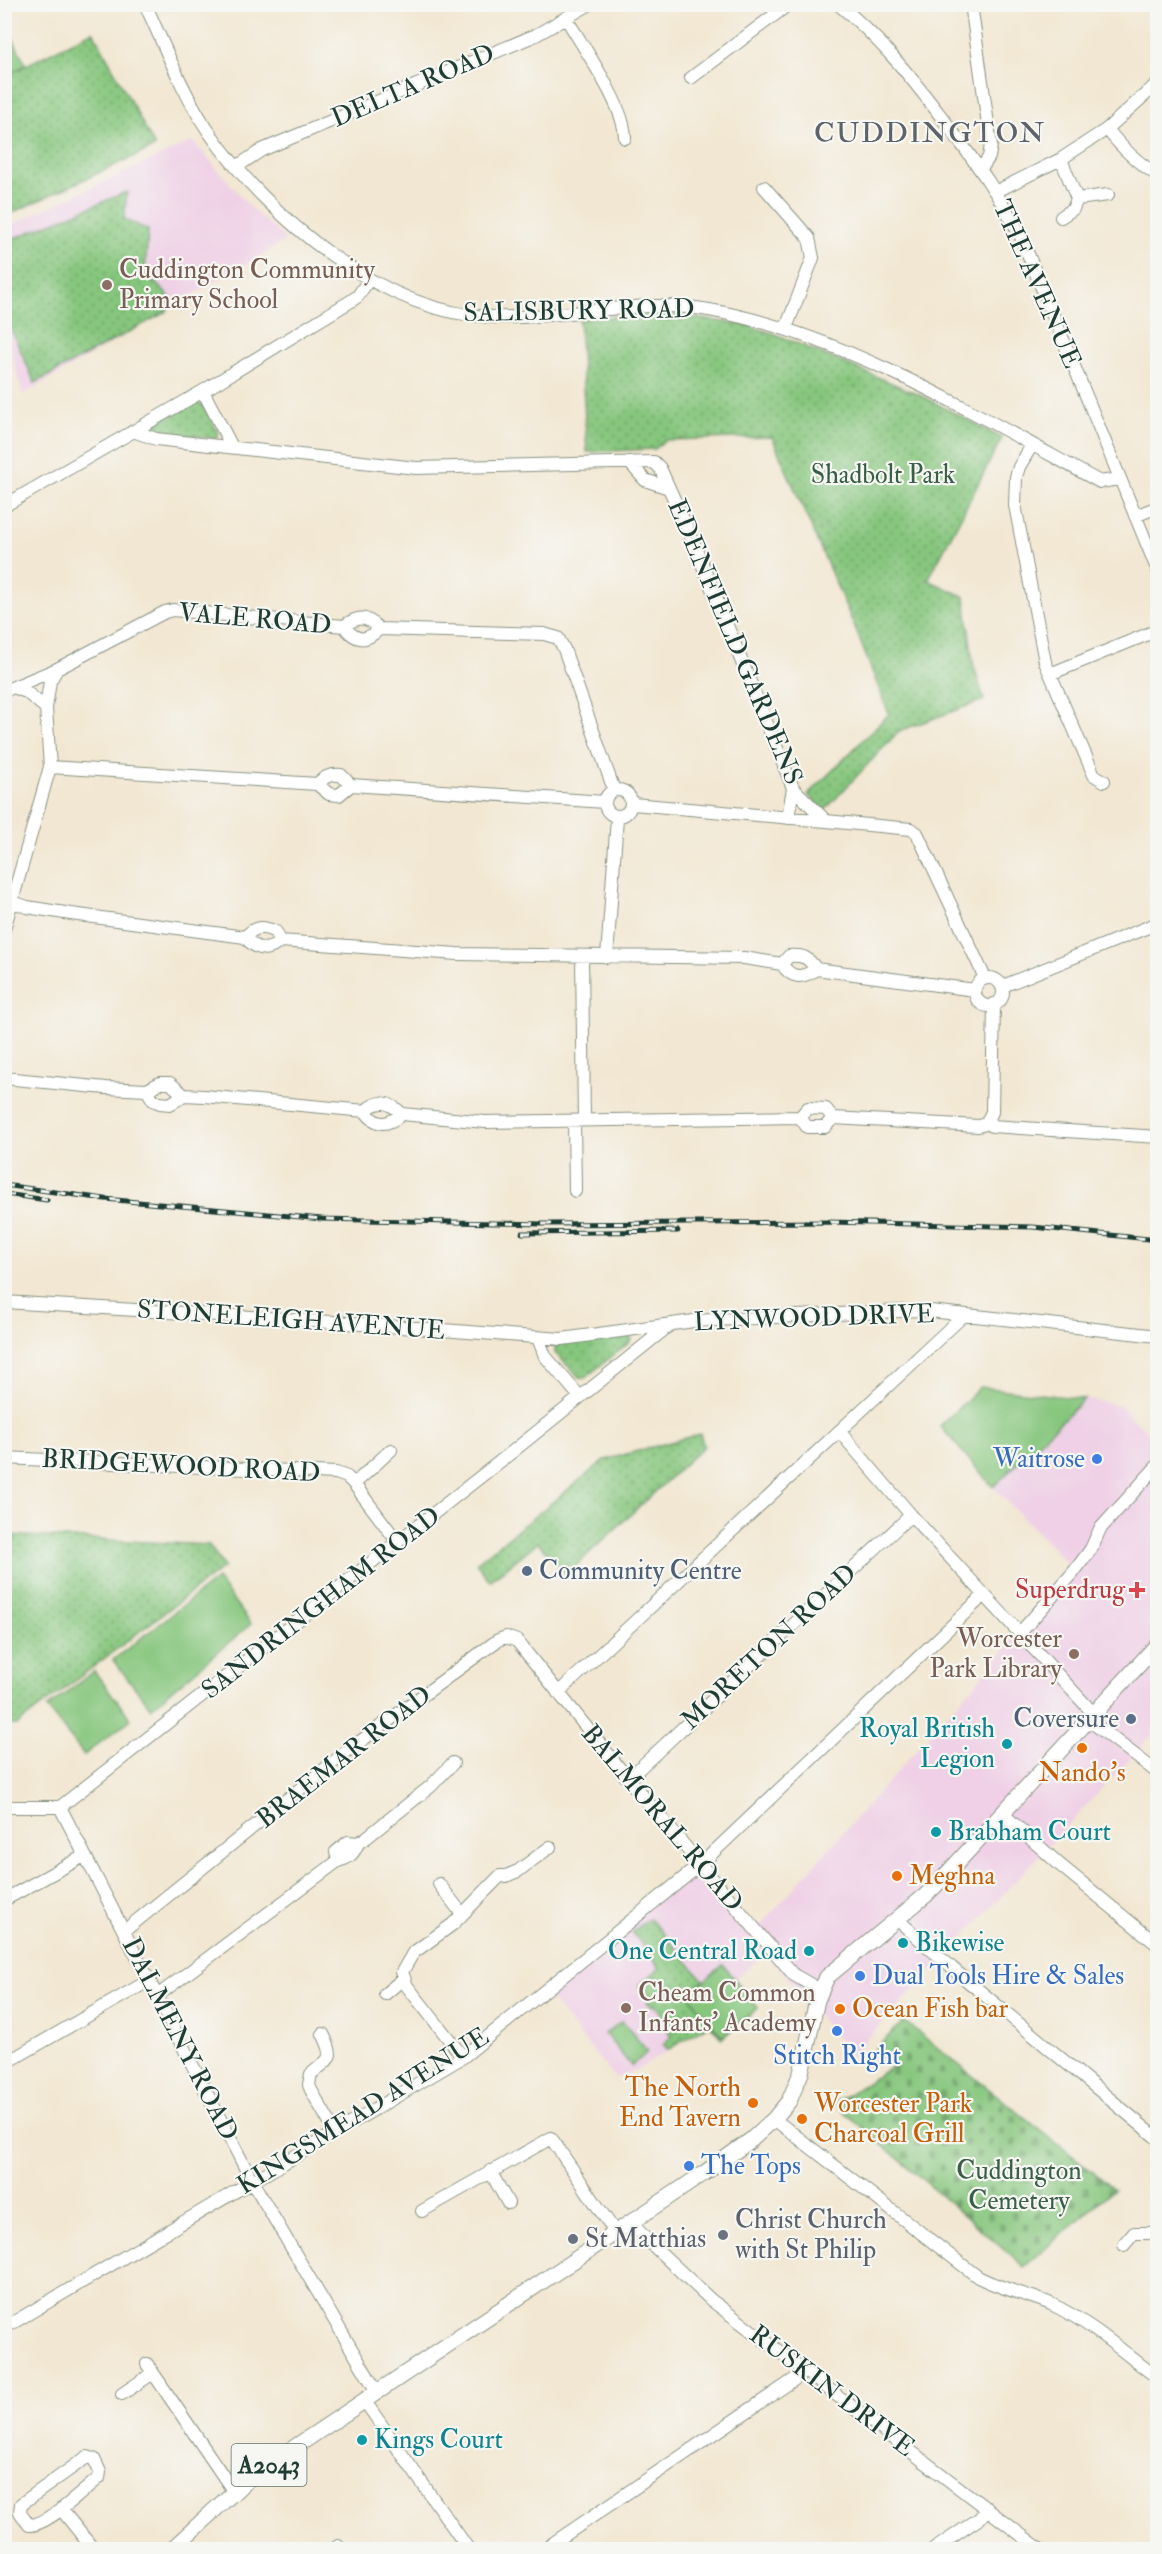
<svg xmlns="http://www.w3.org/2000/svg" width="1162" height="2554" font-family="'IM FELL Double Pica',serif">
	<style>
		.built { fill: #efd0e6 }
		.grass { fill: url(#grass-dots); stroke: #528258; stroke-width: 1.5 }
		.cemetery { fill: url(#cemetery-stones); stroke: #528258; stroke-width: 1.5 }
		.garden { fill: #86c67d; stroke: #528258; stroke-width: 1.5 }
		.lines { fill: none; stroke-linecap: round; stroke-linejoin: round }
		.minor-casing { stroke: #889283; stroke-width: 14 }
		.major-casing { stroke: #889283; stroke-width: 17 }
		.minor { stroke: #fff; stroke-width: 12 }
		.major { stroke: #fff; stroke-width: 15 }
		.rail-casing { stroke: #1f3d34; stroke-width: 5 }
		.rail { stroke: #f6f6f2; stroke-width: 3; stroke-dasharray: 9; stroke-linecap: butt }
		.education-dot { fill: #8d6e63; stroke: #f6f6f2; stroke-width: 2 }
		.shop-dot { fill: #3f7fe0; stroke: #f6f6f2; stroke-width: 2 }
		.service-dot { fill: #5c6f8a; stroke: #f6f6f2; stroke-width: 2 }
		.health-dot { fill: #e0444e; stroke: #f6f6f2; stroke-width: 2 }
		.culture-dot { fill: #0f9aa8; stroke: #f6f6f2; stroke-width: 2 }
		.food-dot { fill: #e8710a; stroke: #f6f6f2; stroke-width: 2 }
		.worship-dot { fill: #6b7280; stroke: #f6f6f2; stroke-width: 2 }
		.labels { text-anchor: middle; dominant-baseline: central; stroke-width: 4.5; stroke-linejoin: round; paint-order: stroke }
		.shield { fill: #f6f6f2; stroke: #60746d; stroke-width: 1.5 }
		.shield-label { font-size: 24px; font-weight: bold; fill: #1f3d34 }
		.street-label { font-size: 26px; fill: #1f3d34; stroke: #f6f6f2 }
		.education-label { font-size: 26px; fill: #785e54; stroke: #f6f6f2; text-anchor: start }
		.park-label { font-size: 26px; fill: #395f46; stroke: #f6f6f2 }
		.shop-label { font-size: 26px; fill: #366cbe; stroke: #f6f6f2; text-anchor: start }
		.service-label { font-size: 26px; fill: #4e5e75; stroke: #f6f6f2; text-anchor: start }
		.health-label { font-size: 26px; fill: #be3a42; stroke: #f6f6f2; text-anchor: end }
		.culture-label { font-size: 26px; fill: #0d838f; stroke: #f6f6f2; text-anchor: start }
		.food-label { font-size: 26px; fill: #c56008; stroke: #f6f6f2; text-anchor: start }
		.worship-label { font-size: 26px; fill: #5b616d; stroke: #f6f6f2; text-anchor: start }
		.quarter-label { font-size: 28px; letter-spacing: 1.5px; fill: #5e636a; stroke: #f6f6f2 }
	</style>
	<defs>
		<pattern id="grass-dots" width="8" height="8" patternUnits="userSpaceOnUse" patternTransform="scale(1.5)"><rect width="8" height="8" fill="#86c67d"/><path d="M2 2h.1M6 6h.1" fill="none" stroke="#6da267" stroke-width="1.8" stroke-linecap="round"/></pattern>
		<pattern id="cemetery-stones" width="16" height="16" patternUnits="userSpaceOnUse" patternTransform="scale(1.5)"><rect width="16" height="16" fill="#86c67d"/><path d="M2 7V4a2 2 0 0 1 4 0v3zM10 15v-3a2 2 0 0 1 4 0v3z" fill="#6da267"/></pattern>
	</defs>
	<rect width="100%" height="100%" fill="#f6f6f2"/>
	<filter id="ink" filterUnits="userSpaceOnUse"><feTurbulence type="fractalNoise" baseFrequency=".0167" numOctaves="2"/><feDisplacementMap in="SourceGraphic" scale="12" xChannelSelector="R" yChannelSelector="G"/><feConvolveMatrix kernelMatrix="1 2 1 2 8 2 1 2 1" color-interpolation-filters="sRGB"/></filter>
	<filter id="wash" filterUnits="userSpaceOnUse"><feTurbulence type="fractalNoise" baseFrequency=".008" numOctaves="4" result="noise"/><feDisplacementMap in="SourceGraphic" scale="24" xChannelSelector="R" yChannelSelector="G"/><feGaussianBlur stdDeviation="1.35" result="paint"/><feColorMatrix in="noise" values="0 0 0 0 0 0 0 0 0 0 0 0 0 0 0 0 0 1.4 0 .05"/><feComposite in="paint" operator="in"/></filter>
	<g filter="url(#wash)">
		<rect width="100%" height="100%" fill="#f2e7d2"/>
		<path class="built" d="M193 141 249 206 286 240 23 395 5 330 4 228Z
			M1084 1399 1119 1405 1155 1439 1157 1437V1730L894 2011 850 2056 768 1952 735 1978 758 2008 722 2038 709 2024 639 2069 615 2078 544 1991 699 1868 754 1933 1004 1651 1068 1564 993 1487Z"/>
		<path class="grass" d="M93 31 155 147 5 216V76Z
			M127 192 124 219 148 230 145 273 173 300 166 312 35 383 5 316V242Z
			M659 313 746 325 775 334 920 395 1002 438 928 580 965 597 973 663 984 700 899 731 825 810 808 795 889 714 853 623 772 437 665 440 655 449 587 452 579 319Z
			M195 402 203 405 219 434 217 439 153 431 152 425Z
			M627 1335 631 1338 630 1342 585 1378 579 1377 555 1353V1347L559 1343Z
			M700 1434 704 1446 566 1575 538 1542 490 1581 476 1563 605 1460Z
			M4 1535 209 1545 224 1567 17 1725H5Z
			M650 1918 705 1982 723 1965 758 2008 722 2038 709 2024 668 2050 663 2044 672 2036 664 2026 668 2022 654 2004 651 2006 647 2002 650 1999 639 1985 660 1968 632 1932Z"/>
		<path class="cemetery" d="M904 2021 1114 2189 1024 2267 834 2103 892 2067 875 2049Z"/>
		<path class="garden" d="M4 21 26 65 5 76H4Z
			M980 1387 1084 1399 993 1487 940 1426Z
			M217 1579 251 1624 151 1708 113 1660Z
			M94 1671 131 1719 84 1755 47 1708Z
			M723 1965 758 2008 722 2037 688 1994Z
			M622 2021 648 2052 631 2066 605 2034Z"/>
	</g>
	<g filter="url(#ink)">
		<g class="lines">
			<g class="minor-casing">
				<path id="minor" d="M145 4C165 47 183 94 209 132 269 218 384 314 492 317 564 320 638 297 709 310 842 333 981 417 1100 482L1119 479
					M838 4C879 37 911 77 943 119 972 158 999 193 1021 237L1158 571
					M971 4 991 145 989 157 981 169
					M566 18C583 47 625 106 625 138
					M691 78 789 4
					M1107 129C1121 147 1137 163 1158 175
					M1061 159 1077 199 1108 195
					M236 167 262 150 536 35 590 4
					M764 187 809 238 813 258 786 328
					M997 191 1061 159 1107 129 1158 83
					M1061 217 1073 209 1077 199
					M203 391 232 447
					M133 431 156 439 416 468 654 462 660 468 692 539 793 788 826 821 911 829 917 833 985 978
					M1032 445 1019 467 1016 477 1015 505 1045 662 1094 775 1104 781
					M629 462 645 480 669 488
					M4 506 203 391 351 301 358 296 369 279
					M1135 516 1158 507
					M344 626C356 642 366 642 379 629L544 634 558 638 564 649 614 790
					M1050 674 1158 630
					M16 688 26 692 46 708
					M4 691 57 669 165 612 173 610 344 626C359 615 367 616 379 629
					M50 767 317 784 329 794 339 795 351 785
					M317 784C325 777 329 774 341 775L351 785 605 802
					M605 803a13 13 0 1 1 26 0a13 13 0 1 1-26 0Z
					M633 804 826 821
					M788 818 793 788
					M13 902 27 907 71 914 245 937C255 949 268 954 280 941L457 954 744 958 782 964C791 979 802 979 816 969L975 990
					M4 929 50 767 46 708 50 681 57 669
					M245 937C255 926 263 926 276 932L280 941
					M582 956 584 1120
					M607 957 617 818
					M782 964 789 956C803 955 808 957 816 969
					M975 992a14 14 0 1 1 28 0a14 14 0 1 1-28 0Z
					M1003 986 1158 923
					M4 1078 106 1088 147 1090 160 1083H170L184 1095
					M147 1090 153 1100 160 1103 170 1104 184 1095 204 1096 365 1111C379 1098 390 1102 402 1114L485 1122 800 1117 808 1108 826 1109 833 1118
					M365 1111C377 1127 387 1126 402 1114
					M800 1117 807 1127H825L833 1118
					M833 1118 978 1126 986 1124 992 1112 994 1004
					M574 1121 575 1191
					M989 1122 992 1126 1158 1137
					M4 1302 348 1323 562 1339 694 1321 921 1310 1158 1336
					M538 1338 545 1356 580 1397
					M839 1431 911 1515 1094 1714
					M4 1458 336 1473 347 1477 354 1484 397 1541
					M354 1484 391 1450
					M1019 1634 1073 1573 1091 1549 1100 1529 1158 1465
					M558 1693 964 1315
					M1089 1720 1158 1773
					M628 1779 911 1515
					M4 1807H60
					M60 1807 512 1452 671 1324
					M60 1807 252 2181 377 2392
					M1003 1814 1060 1865 1158 1945
					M338 1861 336 1852 348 1842 358 1843 366 1838 431 1786 453 1763
					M439 1884 462 1914
					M4 1900 84 1856
					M898 1920 952 1968 1158 2139
					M124 1931 346 1752 498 1640 506 1637 517 1641 628 1779 794 1975 820 1990
					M385 1994 403 1979
					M157 1996 338 1861C349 1858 354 1854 358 1843
					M323 2034C336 2059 330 2058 311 2074L309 2085 311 2090 335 2132
					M463 2057 407 1986 402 1972 413 1953 453 1924 500 1876H506L518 1871 550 1847
					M4 2064 150 1980
					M774 2119 978 2277C1001 2289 1027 2294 1051 2304 1090 2322 1124 2353 1158 2378
					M490 2171 508 2203
					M422 2211 551 2138 615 2232
					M631 2222 645 2238 711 2300 1041 2550
					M1124 2245 1134 2233H1158
					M4 2328 463 2057 701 1864 984 1595
					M147 2364 234 2492
					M122 2394 153 2373
					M364 2400 469 2550
					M87 2457 94 2459 100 2472 99 2478C84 2490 47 2526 29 2525L20 2512 21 2504Z
					M61 2509 94 2550
					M334 2550 338 2546
					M543 2550 795 2379 805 2370
					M933 2550 980 2518 987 2508"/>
			</g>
			<g class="major-casing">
				<path id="major" d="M171 2550 247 2480 298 2445 703 2174 751 2140 774 2119 789 2101 801 2073 817 2000 827 1977 926 1895 945 1876 1158 1644"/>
			</g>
			<use href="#minor" class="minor"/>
			<use href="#major" class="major"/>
			<g class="rail-casing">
				<path id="rail" d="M4 1185 105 1199 322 1219 542 1224 829 1222 1033 1227 1158 1240
					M5 1194 47 1200
					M522 1233 678 1231"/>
			</g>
			<use href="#rail" class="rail"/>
		</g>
	</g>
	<g class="education-dot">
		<circle cx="107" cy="285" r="6"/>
		<circle cx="1074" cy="1654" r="6"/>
		<circle cx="626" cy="2008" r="6"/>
	</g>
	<g class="shop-dot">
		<circle cx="1097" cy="1459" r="6"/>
		<circle cx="860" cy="1976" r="6"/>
		<circle cx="837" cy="2031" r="6"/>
		<circle cx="689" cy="2166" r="6"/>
	</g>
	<g class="service-dot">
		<circle cx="527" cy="1571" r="6"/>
		<circle cx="1131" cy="1719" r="6"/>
	</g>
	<path class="health-dot" d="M1134 1581h6v6h6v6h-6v6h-6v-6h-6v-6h6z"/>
	<g class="culture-dot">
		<circle cx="1007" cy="1744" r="6"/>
		<circle cx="936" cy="1832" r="6"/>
		<circle cx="903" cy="1943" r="6"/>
		<circle cx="809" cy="1951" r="6"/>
		<circle cx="362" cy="2440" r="6"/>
	</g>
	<g class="food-dot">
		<circle cx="1082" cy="1748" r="6"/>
		<circle cx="897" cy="1876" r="6"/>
		<circle cx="840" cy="2009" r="6"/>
		<circle cx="753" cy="2103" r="6"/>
		<circle cx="802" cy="2119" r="6"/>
	</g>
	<g class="worship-dot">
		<circle cx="723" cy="2235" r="6"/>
		<circle cx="573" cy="2239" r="6"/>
	</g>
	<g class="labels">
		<rect class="shield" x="231.5" y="2444" width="75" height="42" rx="4.5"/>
		<g class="shield-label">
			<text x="269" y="2465">A2043</text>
		</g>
		<g class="street-label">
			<text transform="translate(413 86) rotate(-23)">DELTA ROAD</text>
			<text transform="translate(1037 284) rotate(66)">THE AVENUE</text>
			<text transform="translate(579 311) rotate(-1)">SALISBURY ROAD</text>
			<text transform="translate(255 619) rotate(5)">VALE ROAD</text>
			<text transform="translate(735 642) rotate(67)">EDENFIELD GARDENS</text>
			<text transform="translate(814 1318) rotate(-2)">LYNWOOD DRIVE</text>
			<text transform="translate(291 1320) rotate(4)">STONELEIGH AVENUE</text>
			<text transform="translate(181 1466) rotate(3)">BRIDGEWOOD ROAD</text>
			<text transform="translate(321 1603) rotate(-38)">SANDRINGHAM ROAD</text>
			<text transform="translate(769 1647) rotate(-43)">MORETON ROAD</text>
			<text transform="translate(344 1757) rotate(-38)">BRAEMAR ROAD</text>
			<text transform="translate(662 1818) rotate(50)">BALMORAL ROAD</text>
			<text transform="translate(180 2039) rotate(63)">DALMENY ROAD</text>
			<text transform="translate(363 2111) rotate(-32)">KINGSMEAD AVENUE</text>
			<text transform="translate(832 2391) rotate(37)">RUSKIN DRIVE</text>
		</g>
		<g class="education-label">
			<text x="119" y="270">Cuddington Community<tspan x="119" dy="30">Primary School</tspan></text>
			<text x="1062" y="1639" text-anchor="end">Worcester<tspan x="1062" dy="30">Park Library</tspan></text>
			<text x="638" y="1993">Cheam Common<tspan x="638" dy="30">Infants' Academy</tspan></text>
		</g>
		<g class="park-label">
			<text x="883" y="475">Shadbolt Park</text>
			<text x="1019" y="2171">Cuddington<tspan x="1019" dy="30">Cemetery</tspan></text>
		</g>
		<g class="shop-label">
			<text x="1085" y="1459" text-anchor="end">Waitrose</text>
			<text x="872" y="1976">Dual Tools Hire &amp; Sales</text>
			<text x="837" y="2056" text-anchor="middle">Stitch Right</text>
			<text x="701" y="2166">The Tops</text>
		</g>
		<g class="service-label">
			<text x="539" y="1571">Community Centre</text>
			<text x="1119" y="1719" text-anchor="end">Coversure</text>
		</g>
		<g class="health-label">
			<text x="1125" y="1590">Superdrug</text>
		</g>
		<g class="culture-label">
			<text x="995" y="1729" text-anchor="end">Royal British<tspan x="995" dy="30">Legion</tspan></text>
			<text x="948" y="1832">Brabham Court</text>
			<text x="915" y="1943">Bikewise</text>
			<text x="797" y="1951" text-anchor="end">One Central Road</text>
			<text x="374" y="2440">Kings Court</text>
		</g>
		<g class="food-label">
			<text x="1082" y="1773" text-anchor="middle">Nando's</text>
			<text x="909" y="1876">Meghna</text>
			<text x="852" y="2009">Ocean Fish bar</text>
			<text x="741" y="2088" text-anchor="end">The North<tspan x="741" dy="30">End Tavern</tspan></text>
			<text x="814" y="2104">Worcester Park<tspan x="814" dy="30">Charcoal Grill</tspan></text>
		</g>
		<g class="worship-label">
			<text x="735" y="2220">Christ Church<tspan x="735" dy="30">with St Philip</tspan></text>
			<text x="585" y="2239">St Matthias</text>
		</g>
		<g class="quarter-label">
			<text x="930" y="133">CUDDINGTON</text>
		</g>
	</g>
	<rect width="1162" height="2554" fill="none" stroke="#f6f6f2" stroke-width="24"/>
</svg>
